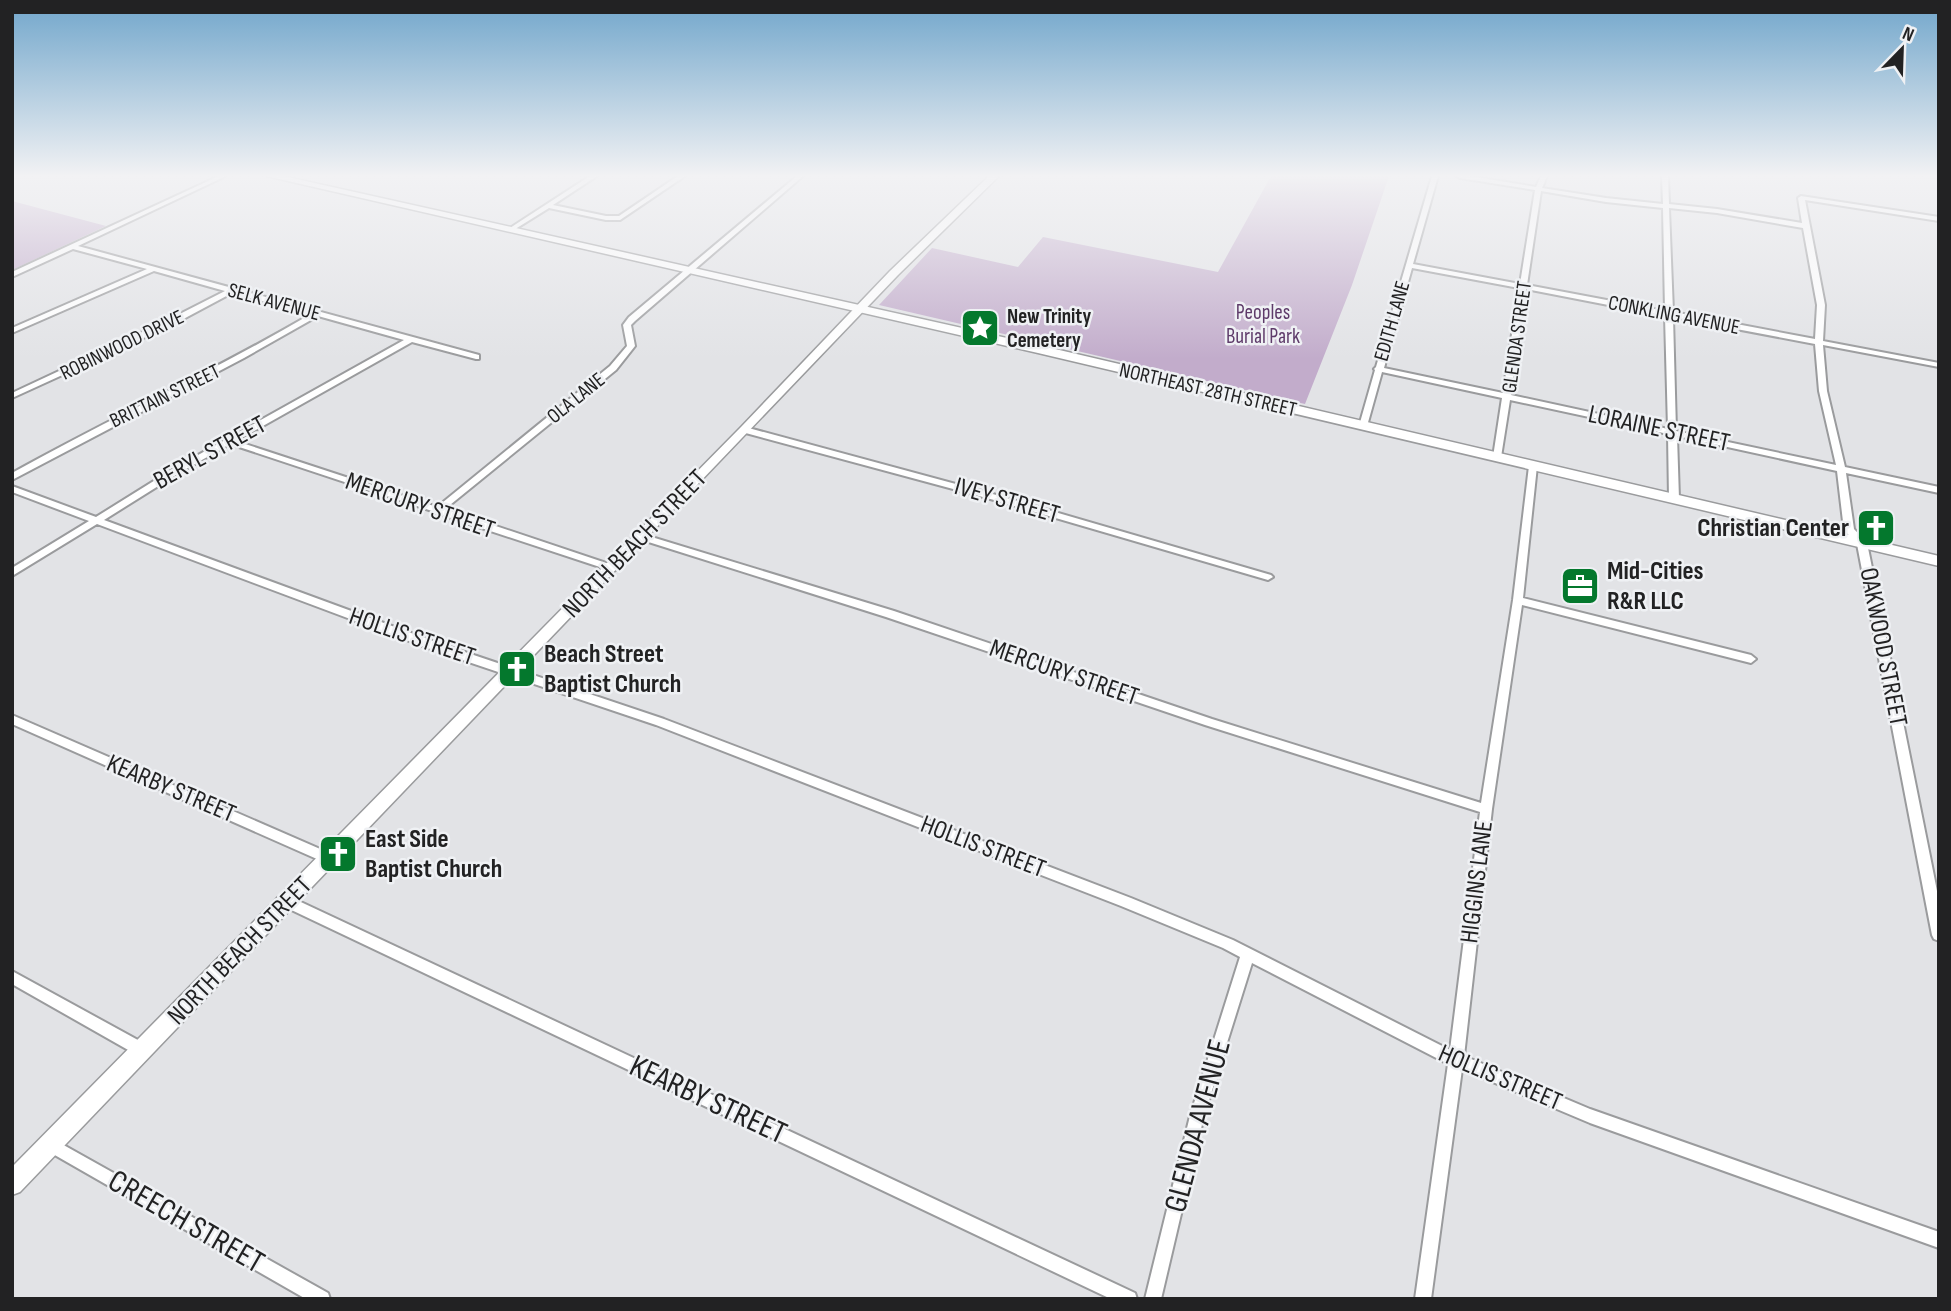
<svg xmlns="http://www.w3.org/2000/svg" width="1951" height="1311" font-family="'Sofia Sans Condensed',sans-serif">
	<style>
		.green { fill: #c2accb }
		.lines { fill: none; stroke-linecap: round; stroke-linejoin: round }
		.street-casing { stroke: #9a9b9d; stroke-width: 4 }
		.secondary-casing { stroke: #9a9b9d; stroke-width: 3 }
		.primary-casing { stroke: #9a9b9d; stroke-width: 3 }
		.street { fill: #fff; fill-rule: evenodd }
		.secondary { fill: #fff; fill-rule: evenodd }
		.primary { fill: #fff; fill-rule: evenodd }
		.labels { text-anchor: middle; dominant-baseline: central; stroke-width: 5; stroke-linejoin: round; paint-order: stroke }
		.far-street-label { font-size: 21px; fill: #222223; stroke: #eff1f4 }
		.far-park-label { font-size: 21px; fill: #5e3b6a; stroke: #eff1f4 }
		.far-poi-label { font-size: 21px; font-weight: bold; fill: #222223; stroke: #eff1f4; text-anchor: start }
		.street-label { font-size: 26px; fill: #222223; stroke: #eff1f4 }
		.poi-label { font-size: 26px; font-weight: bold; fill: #222223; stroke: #eff1f4; text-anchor: start }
		.near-street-label { font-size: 32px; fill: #222223; stroke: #eff1f4 }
	</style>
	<rect width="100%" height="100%" fill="#e2e3e6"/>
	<path class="green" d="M1271 176H1389L1352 285 1305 404 879 305 932 248 1018 267 1043 237 1218 272Z
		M12 201 106 226 12 270Z"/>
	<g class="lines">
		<g class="street-casing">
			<path id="street" d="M219 176H226L78 246 479 355V359H476L412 342 236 441 437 507 610 366 627 346 623 325 629 317 797 176H803L635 321 631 325 635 346 616 370 445 509 615 566 617 568 615 570H609L439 514H433L432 511 230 444 179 473 104 520 441 644 664 719 1131 898 1233 940 1450 1050 1480 812 1205 725 886 617 639 539 637 537 639 535H645L894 611 1212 719 1481 803 1513 600 1529 466 1533 463 1536 464 1537 466 1523 598 1751 655 1756 659 1751 663 1522 605 1492 809 1464 1056 1590 1109 1939 1232V1248L1590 1123 1462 1069 1431 1299H1415L1448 1064 1252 963 1204 1116 1161 1299H1145L1190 1116 1240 957 1223 948 1121 906 656 725 433 650 97 524 12 576V568L89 521 12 492V486L96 517 173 469 404 340 318 316 244 358 12 480V473C111 418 214 371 311 314L232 293 174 324 12 398V393L168 320 225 291 154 271 12 333V328L147 269 73 249 12 277V272Z
				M590 176H597L553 205 606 216H619L678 176H685L620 220H606L549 208 512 231 507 230Z
				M1432 176H1438L1413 264 1520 284 1535 190 1460 178 1457 176H1469L1536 187 1541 176H1547L1542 188 1606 198 1663 204 1662 176H1668L1669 204 1717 209 1802 223 1798 198 1801 196 1939 217V221L1805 200 1825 305 1823 341 1939 363V367L1823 345 1827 391 1845 467 1939 487V493L1846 473 1854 529 1867 543 1939 901V941L1934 939 1932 935 1857 544 1844 530 1837 471 1677 436 1679 499 1674 502 1669 499 1668 434 1510 400 1501 457 1497 460 1493 457 1502 398 1382 372 1367 426 1363 429 1359 426 1375 370 1374 369 1376 367ZM1541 191 1606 202 1663 208 1665 311 1527 285ZM1669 208 1717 213 1803 228 1817 305 1815 339 1673 312ZM1412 268 1519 288 1503 393 1384 368ZM1526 289 1665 316 1668 429 1511 395ZM1673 317 1815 344 1819 391 1836 465 1676 431Z
				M745 427 1000 496 1271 575 1273 577 1268 580 994 500 742 432 741 430Z
				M12 715 334 855 336 859 334 863 330 864 326 863 12 724Z
				M288 896 1135 1293 1137 1299H1111L283 906 282 902 283 898Z
				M12 971 147 1045 149 1050 147 1055 142 1057 137 1055 12 984Z
				M51 1138 328 1293 330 1299H306L46 1150 44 1145 46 1140Z"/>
		</g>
		<g class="secondary-casing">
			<path id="secondary" d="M989 176H999L898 275 20 1192 12 1195V1167L741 427 890 271Z"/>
		</g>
		<g class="primary-casing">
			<path id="primary" d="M266 176H283L1038 345 1939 556V566L1038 353Z"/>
		</g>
		<use href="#street" class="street"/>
		<use href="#secondary" class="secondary"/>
		<use href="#primary" class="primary"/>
	</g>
	<linearGradient id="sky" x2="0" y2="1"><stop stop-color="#71a6cb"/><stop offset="0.49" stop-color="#f2f2f4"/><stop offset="1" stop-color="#f2f2f4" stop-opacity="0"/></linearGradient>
	<rect width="1951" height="359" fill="url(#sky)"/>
	<defs>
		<g id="sight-square" transform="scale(2.0125)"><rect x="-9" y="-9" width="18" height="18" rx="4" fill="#04782d" stroke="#eff1f4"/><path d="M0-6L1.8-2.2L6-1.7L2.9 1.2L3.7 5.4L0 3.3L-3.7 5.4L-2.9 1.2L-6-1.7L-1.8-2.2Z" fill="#fff"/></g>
		<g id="church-square" transform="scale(2.0125)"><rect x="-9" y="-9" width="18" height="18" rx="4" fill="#04782d" stroke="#eff1f4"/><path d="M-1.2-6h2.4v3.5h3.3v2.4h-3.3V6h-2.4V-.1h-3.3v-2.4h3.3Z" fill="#fff"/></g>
		<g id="office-square" transform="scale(2.0125)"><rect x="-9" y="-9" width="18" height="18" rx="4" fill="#04782d" stroke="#eff1f4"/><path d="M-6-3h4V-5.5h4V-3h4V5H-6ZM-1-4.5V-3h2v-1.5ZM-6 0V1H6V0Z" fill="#fff"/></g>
	</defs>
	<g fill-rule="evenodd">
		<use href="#sight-square" x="980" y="328"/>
		<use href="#church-square" x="1876" y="528"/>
		<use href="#office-square" x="1580" y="586"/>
		<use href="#church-square" x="517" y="669"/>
		<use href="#church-square" x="338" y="854"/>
	</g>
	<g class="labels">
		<g class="far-street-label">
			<text transform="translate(274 302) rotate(15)">SELK AVENUE</text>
			<text transform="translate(1674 315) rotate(11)">CONKLING AVENUE</text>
			<text transform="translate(1392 321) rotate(-74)">EDITH LANE</text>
			<text transform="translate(1517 337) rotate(-82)">GLENDA STREET</text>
			<text transform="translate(122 345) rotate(-26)">ROBINWOOD DRIVE</text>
			<text transform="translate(1208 390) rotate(13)">NORTHEAST 28TH STREET</text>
			<text transform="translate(165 396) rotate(-26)">BRITTAIN STREET</text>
			<text transform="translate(576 398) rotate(-39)">OLA LANE</text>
		</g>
		<g class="far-park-label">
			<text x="1263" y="312">Peoples<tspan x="1263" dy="24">Burial Park</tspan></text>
		</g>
		<g class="far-poi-label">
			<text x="1007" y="316">New Trinity<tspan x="1007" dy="24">Cemetery</tspan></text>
		</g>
		<g class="street-label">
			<text transform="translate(1659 429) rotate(12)">LORAINE STREET</text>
			<text transform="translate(210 453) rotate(-29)">BERYL STREET</text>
			<text transform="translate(1007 501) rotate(16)">IVEY STREET</text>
			<text transform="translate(420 506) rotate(19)">MERCURY STREET</text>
			<text transform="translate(635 544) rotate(-46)">NORTH BEACH STREET</text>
			<text transform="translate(412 637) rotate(19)">HOLLIS STREET</text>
			<text transform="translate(1883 647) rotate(79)">OAKWOOD STREET</text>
			<text transform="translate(1064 673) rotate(19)">MERCURY STREET</text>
			<text transform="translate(171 789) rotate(23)">KEARBY STREET</text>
			<text transform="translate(983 847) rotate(21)">HOLLIS STREET</text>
			<text transform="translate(1477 882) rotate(-83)">HIGGINS LANE</text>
			<text transform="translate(240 951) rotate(-46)">NORTH BEACH STREET</text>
			<text transform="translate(1500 1078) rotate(23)">HOLLIS STREET</text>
		</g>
		<g class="poi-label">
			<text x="1849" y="528" text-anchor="end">Christian Center</text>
			<text x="1607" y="571">Mid-Cities<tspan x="1607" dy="30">R&amp;R LLC</tspan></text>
			<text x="544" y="654">Beach Street<tspan x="544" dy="30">Baptist Church</tspan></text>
			<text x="365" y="839">East Side<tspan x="365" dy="30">Baptist Church</tspan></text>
		</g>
		<g class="near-street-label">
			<text transform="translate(708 1100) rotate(25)">KEARBY STREET</text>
			<text transform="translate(1198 1126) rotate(-75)">GLENDA AVENUE</text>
			<text transform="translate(186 1222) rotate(30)">CREECH STREET</text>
		</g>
	</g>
	<rect width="1951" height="1311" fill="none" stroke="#222223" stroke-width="28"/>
	<g transform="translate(1902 49) rotate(23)" stroke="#eff1f4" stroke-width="5" paint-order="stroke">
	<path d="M0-5L12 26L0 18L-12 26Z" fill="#222223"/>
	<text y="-10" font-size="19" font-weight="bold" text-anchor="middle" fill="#222223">N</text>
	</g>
</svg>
